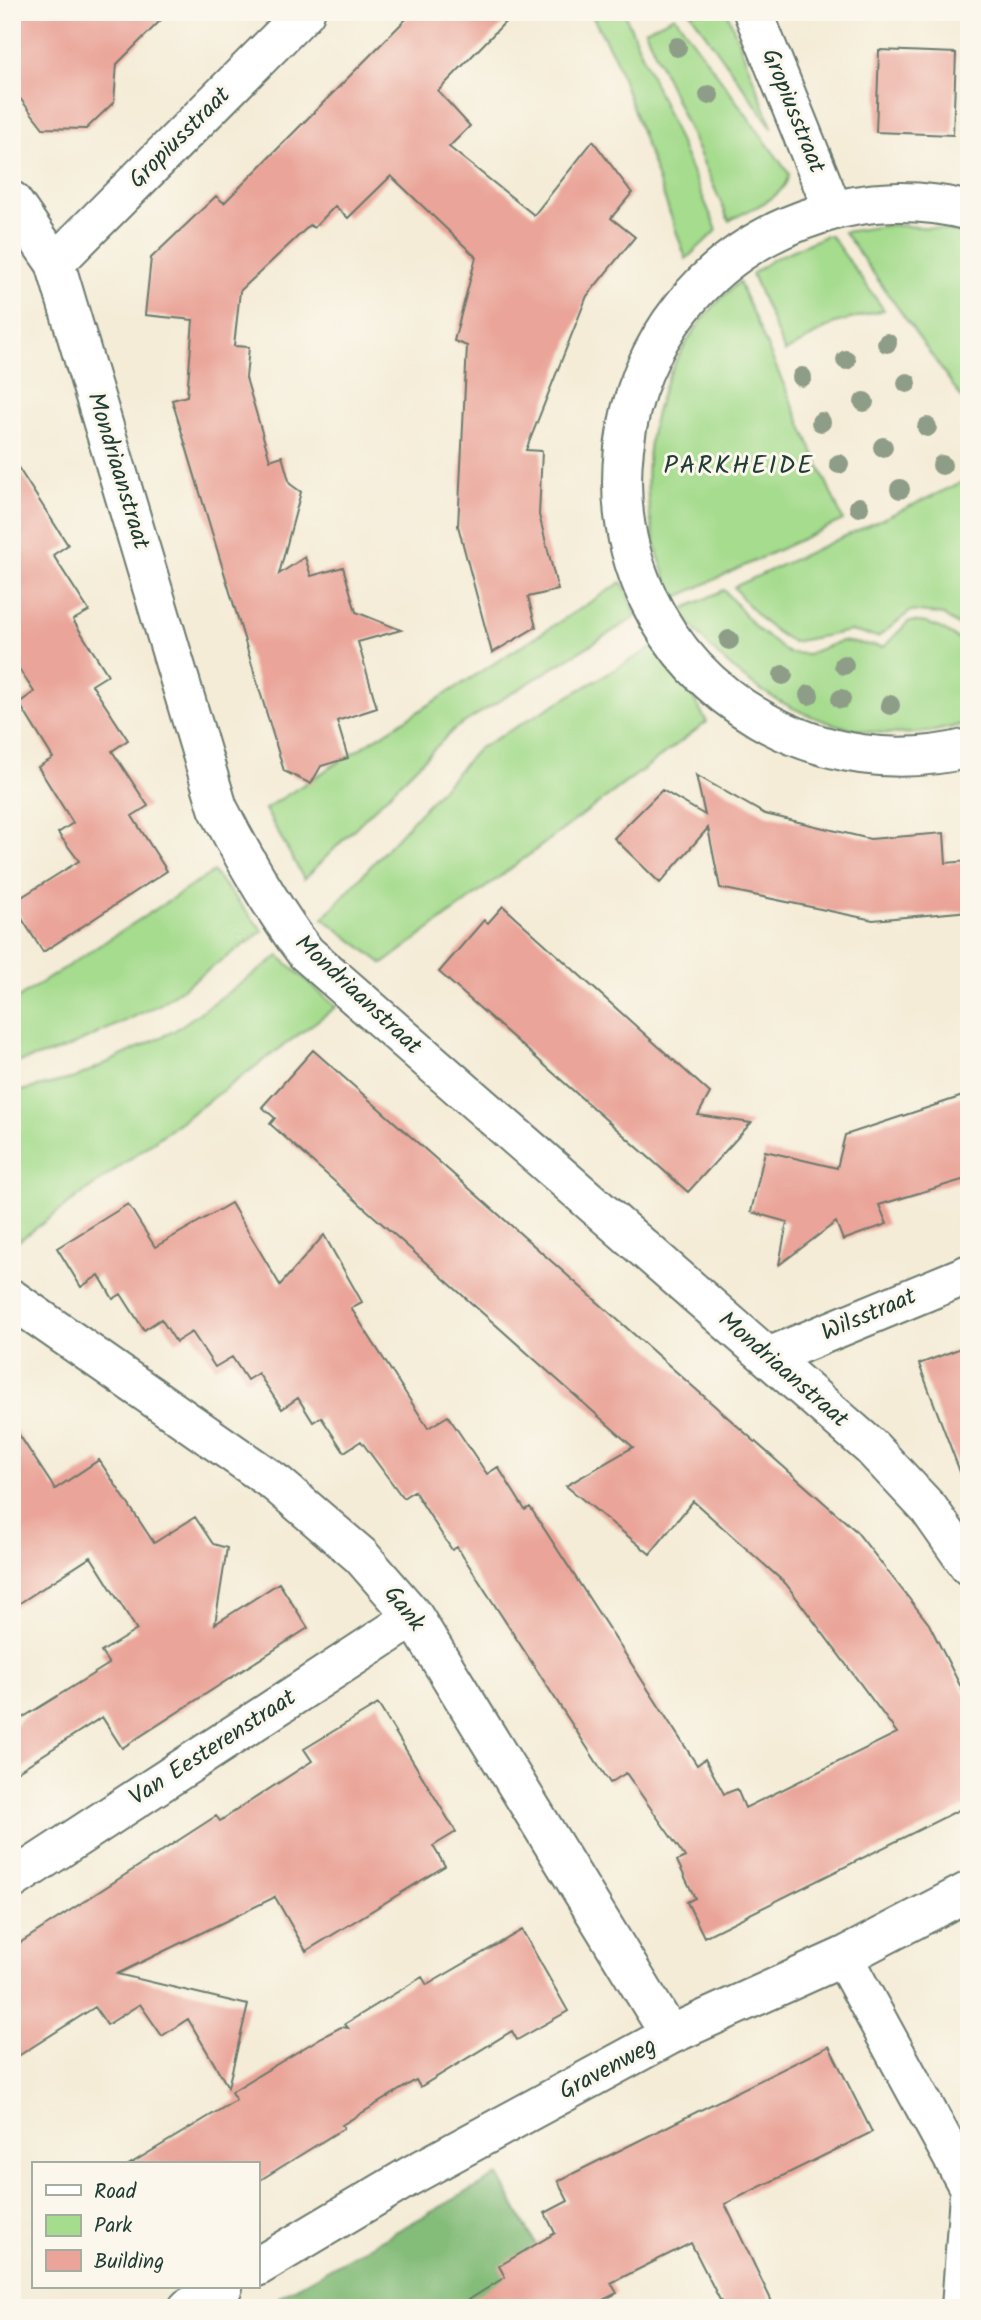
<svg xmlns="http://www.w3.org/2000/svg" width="981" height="2320" font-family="Kalam,sans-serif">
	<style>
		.green { fill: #a6dc8e; stroke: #628c61; stroke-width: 2 }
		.forest { fill: #84bc79; stroke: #527c56; stroke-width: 2 }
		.building { fill: #eaa499 }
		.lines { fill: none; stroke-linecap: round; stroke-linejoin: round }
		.street-casing { stroke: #6a7a6d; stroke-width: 42 }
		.street { stroke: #fff; stroke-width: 38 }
		.tree { fill: #8e9d87 }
		.labels { text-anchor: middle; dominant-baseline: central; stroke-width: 6; stroke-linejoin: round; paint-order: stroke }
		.street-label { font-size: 24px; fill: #1f3d34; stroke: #fbf7ec }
		.neighbourhood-label { font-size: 26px; letter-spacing: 2px; fill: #1f3d34; stroke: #fbf7ec }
	</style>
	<rect width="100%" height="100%" fill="#fbf7ec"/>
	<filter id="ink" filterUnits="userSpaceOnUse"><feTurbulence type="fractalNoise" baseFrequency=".0143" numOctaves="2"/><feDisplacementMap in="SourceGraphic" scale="14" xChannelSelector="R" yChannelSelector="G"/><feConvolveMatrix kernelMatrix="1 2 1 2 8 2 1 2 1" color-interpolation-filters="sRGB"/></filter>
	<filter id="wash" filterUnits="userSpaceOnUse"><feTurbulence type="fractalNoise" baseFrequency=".00686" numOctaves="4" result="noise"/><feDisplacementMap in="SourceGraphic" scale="28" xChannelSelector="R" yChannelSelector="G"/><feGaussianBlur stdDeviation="1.57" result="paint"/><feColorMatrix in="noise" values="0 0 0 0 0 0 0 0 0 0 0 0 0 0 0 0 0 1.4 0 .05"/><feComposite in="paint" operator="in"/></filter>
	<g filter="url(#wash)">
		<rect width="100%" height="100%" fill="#f4ecd7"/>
		<path class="green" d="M590 12H624L717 230 686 259 615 58Z
			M690 12H727L773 129Z
			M675 16 789 174C784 200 750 208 729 221L645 30Z
			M890 225 935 228 969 235V408L844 232Z
			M825 236H831L884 310 835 323 785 352 752 274 773 259Z
			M739 282 843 520 675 598C622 489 646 361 739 282Z
			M969 479V633L943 615 911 611 878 637 850 631 793 642C769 630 749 608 734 587Z
			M622 582 637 616 454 729 304 879 265 809Z
			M724 590 756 628 788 653 808 654 841 641 884 647 908 622C934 620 948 633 969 646V722C861 760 740 701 681 610Z
			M655 646 686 685 707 722 383 964 323 918 478 749Z
			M213 872 263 931 159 1005 65 1049 12 1064V1002Z
			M279 956 336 1007 13 1245 12 1093 75 1078 174 1031Z"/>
		<path class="forest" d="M498 2175 570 2308H265L282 2295Z"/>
		<g id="blocks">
			<path class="building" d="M12 12H169L117 64 114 102 86 129 43 128 12 88Z
				M413 12H515L438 91 470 126 449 147 534 215 593 141 632 193 611 218 635 237 587 296 526 450 542 451 539 515 558 590 528 597 536 627 492 653 458 526 467 346 454 341 476 257 391 176 348 218 335 206 314 228 310 225 240 291 234 346 249 347 246 378 270 460 282 456 290 484 301 492 279 574 305 557 311 576 343 567 356 612 401 630 358 642 377 708 337 721 348 758 321 766 311 784 284 771 172 400 187 396 193 320 145 315 151 258 216 196 224 203Z
				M879 50 956 53 953 135 876 132Z
				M12 458 68 545 53 555 89 611 73 620 108 675 92 685 128 740 112 751 148 806 132 816 167 871 43 952 12 903 79 861 58 833 73 823 38 767 53 758 19 703 34 692 12 658Z
				M696 775 765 814 870 839 944 833 946 863 969 861V911L873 920 720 888 708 828 660 883 614 838 662 790 705 815Z
				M503 906 710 1093 698 1115 751 1123 688 1192 439 972 484 920 488 923Z
				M313 1050 856 1531 929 1624 969 1703V1805L704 1937 687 1902 695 1898 677 1861 685 1857 626 1773 610 1783 457 1547 452 1550 414 1491 403 1498 361 1441 344 1452 321 1417 313 1422 298 1398 282 1409 258 1373 247 1380 232 1357 215 1367 192 1332 176 1342 161 1319 144 1330 121 1294 113 1299 99 1275 81 1287 57 1248 128 1204 155 1247 231 1203 280 1285 324 1235 362 1302 351 1308 428 1428 448 1416 487 1474 498 1467 525 1510 530 1507 697 1765 705 1759 724 1794 737 1789 745 1808 897 1733 786 1584 693 1501 650 1554 566 1486 633 1447 270 1124 275 1118 262 1107Z
				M969 1094V1178L879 1205 887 1224 843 1240 836 1222 779 1265 787 1222 751 1212 765 1151 837 1168 845 1135Z
				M969 1345V1484L965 1485 919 1364Z
				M12 1424 55 1489 99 1460 154 1543 195 1517 213 1544 227 1548 215 1624 279 1583 308 1628 122 1748 102 1717 12 1775V1727L22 1718 109 1664 101 1652 137 1630 91 1557 12 1608Z
				M378 1704 456 1832 433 1846 445 1866 306 1951 275 1897 117 1974 248 2005 228 2087 188 2019 162 2036 140 2004 107 2025 95 2007 12 2060V1948L216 1816 220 1821 312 1761 304 1749Z
				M522 1930 568 2011 517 2040 512 2031 420 2087 416 2080 342 2125 344 2128 257 2182V2164H130L236 2100 231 2092 322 2037 341 2027 348 2028 345 2024 422 1977 427 1985Z
				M829 2046 872 2132 725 2204 775 2308H724L691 2243 611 2283 617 2293 587 2308H456L505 2277 499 2266 555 2233 545 2213 568 2201 558 2181Z"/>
		</g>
	</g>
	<g filter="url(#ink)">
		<use href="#blocks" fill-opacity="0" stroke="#6a7a6d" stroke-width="2"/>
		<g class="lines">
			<g class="street-casing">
				<path id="street" d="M753 12 833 210
					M12 201 55 263 218 808C244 859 271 907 306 953L872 1448 929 1509 969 1566
					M969 211C920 198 866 199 818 215 587 287 551 597 760 719 824 756 898 766 969 748
					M55 263 305 12
					M12 1299 277 1484 361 1556 414 1617 670 2035
					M768 1357 969 1274
					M12 1880 414 1617
					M843 1957 969 2188
					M257 2267 410 2176 670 2035 843 1957 969 1891
					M188 2308 223 2287
					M961 2308 969 2194"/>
			</g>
			<use href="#street" class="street"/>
		</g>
		<g class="tree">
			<circle cx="677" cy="47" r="10"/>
			<circle cx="709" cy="95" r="10"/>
			<circle cx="887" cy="343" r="10"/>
			<circle cx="846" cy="360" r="10"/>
			<circle cx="802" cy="377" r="10"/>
			<circle cx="907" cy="383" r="10"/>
			<circle cx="864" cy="402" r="10"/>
			<circle cx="821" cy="422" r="10"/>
			<circle cx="927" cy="427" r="10"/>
			<circle cx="883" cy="447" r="10"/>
			<circle cx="839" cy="464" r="10"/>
			<circle cx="942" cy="465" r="10"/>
			<circle cx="900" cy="489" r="10"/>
			<circle cx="859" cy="507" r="10"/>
			<circle cx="729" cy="640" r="10"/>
			<circle cx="844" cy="665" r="10"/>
			<circle cx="783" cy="675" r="10"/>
			<circle cx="809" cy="695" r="10"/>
			<circle cx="841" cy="699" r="10"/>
			<circle cx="890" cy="705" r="10"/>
		</g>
	</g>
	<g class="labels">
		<g class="street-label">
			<text transform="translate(793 111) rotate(68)">Gropiusstraat</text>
			<text transform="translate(180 138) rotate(-45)">Gropiusstraat</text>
			<text transform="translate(118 471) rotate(73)">Mondriaanstraat</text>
			<text transform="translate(358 995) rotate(43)">Mondriaanstraat</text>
			<text transform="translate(869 1315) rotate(-23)">Wilsstraat</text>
			<text transform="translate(783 1370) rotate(41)">Mondriaanstraat</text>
			<text transform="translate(404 1609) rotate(52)">Gank</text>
			<text transform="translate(213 1748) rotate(-33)">Van Eesterenstraat</text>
			<text transform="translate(608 2069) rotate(-28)">Gravenweg</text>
		</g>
		<g class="neighbourhood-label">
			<text x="739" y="466">PARKHEIDE</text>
		</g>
	</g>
	<rect width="981" height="2320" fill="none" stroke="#fbf7ec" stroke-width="42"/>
	<rect x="32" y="2162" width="228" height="126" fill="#fbf7ec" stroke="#a3ada2" stroke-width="2"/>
	<rect x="46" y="2185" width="35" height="10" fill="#ffffff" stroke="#a3ada2" stroke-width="2"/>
	<text x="94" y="2198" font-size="21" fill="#1f3d34">Road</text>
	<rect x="46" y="2215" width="35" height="21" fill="#a6dc8e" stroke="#a3ada2" stroke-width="2"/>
	<text x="94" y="2232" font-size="21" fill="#1f3d34">Park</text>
	<rect x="46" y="2250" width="35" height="21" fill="#eaa499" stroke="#a3ada2" stroke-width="2"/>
	<text x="94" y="2268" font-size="21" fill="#1f3d34">Building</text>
</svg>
